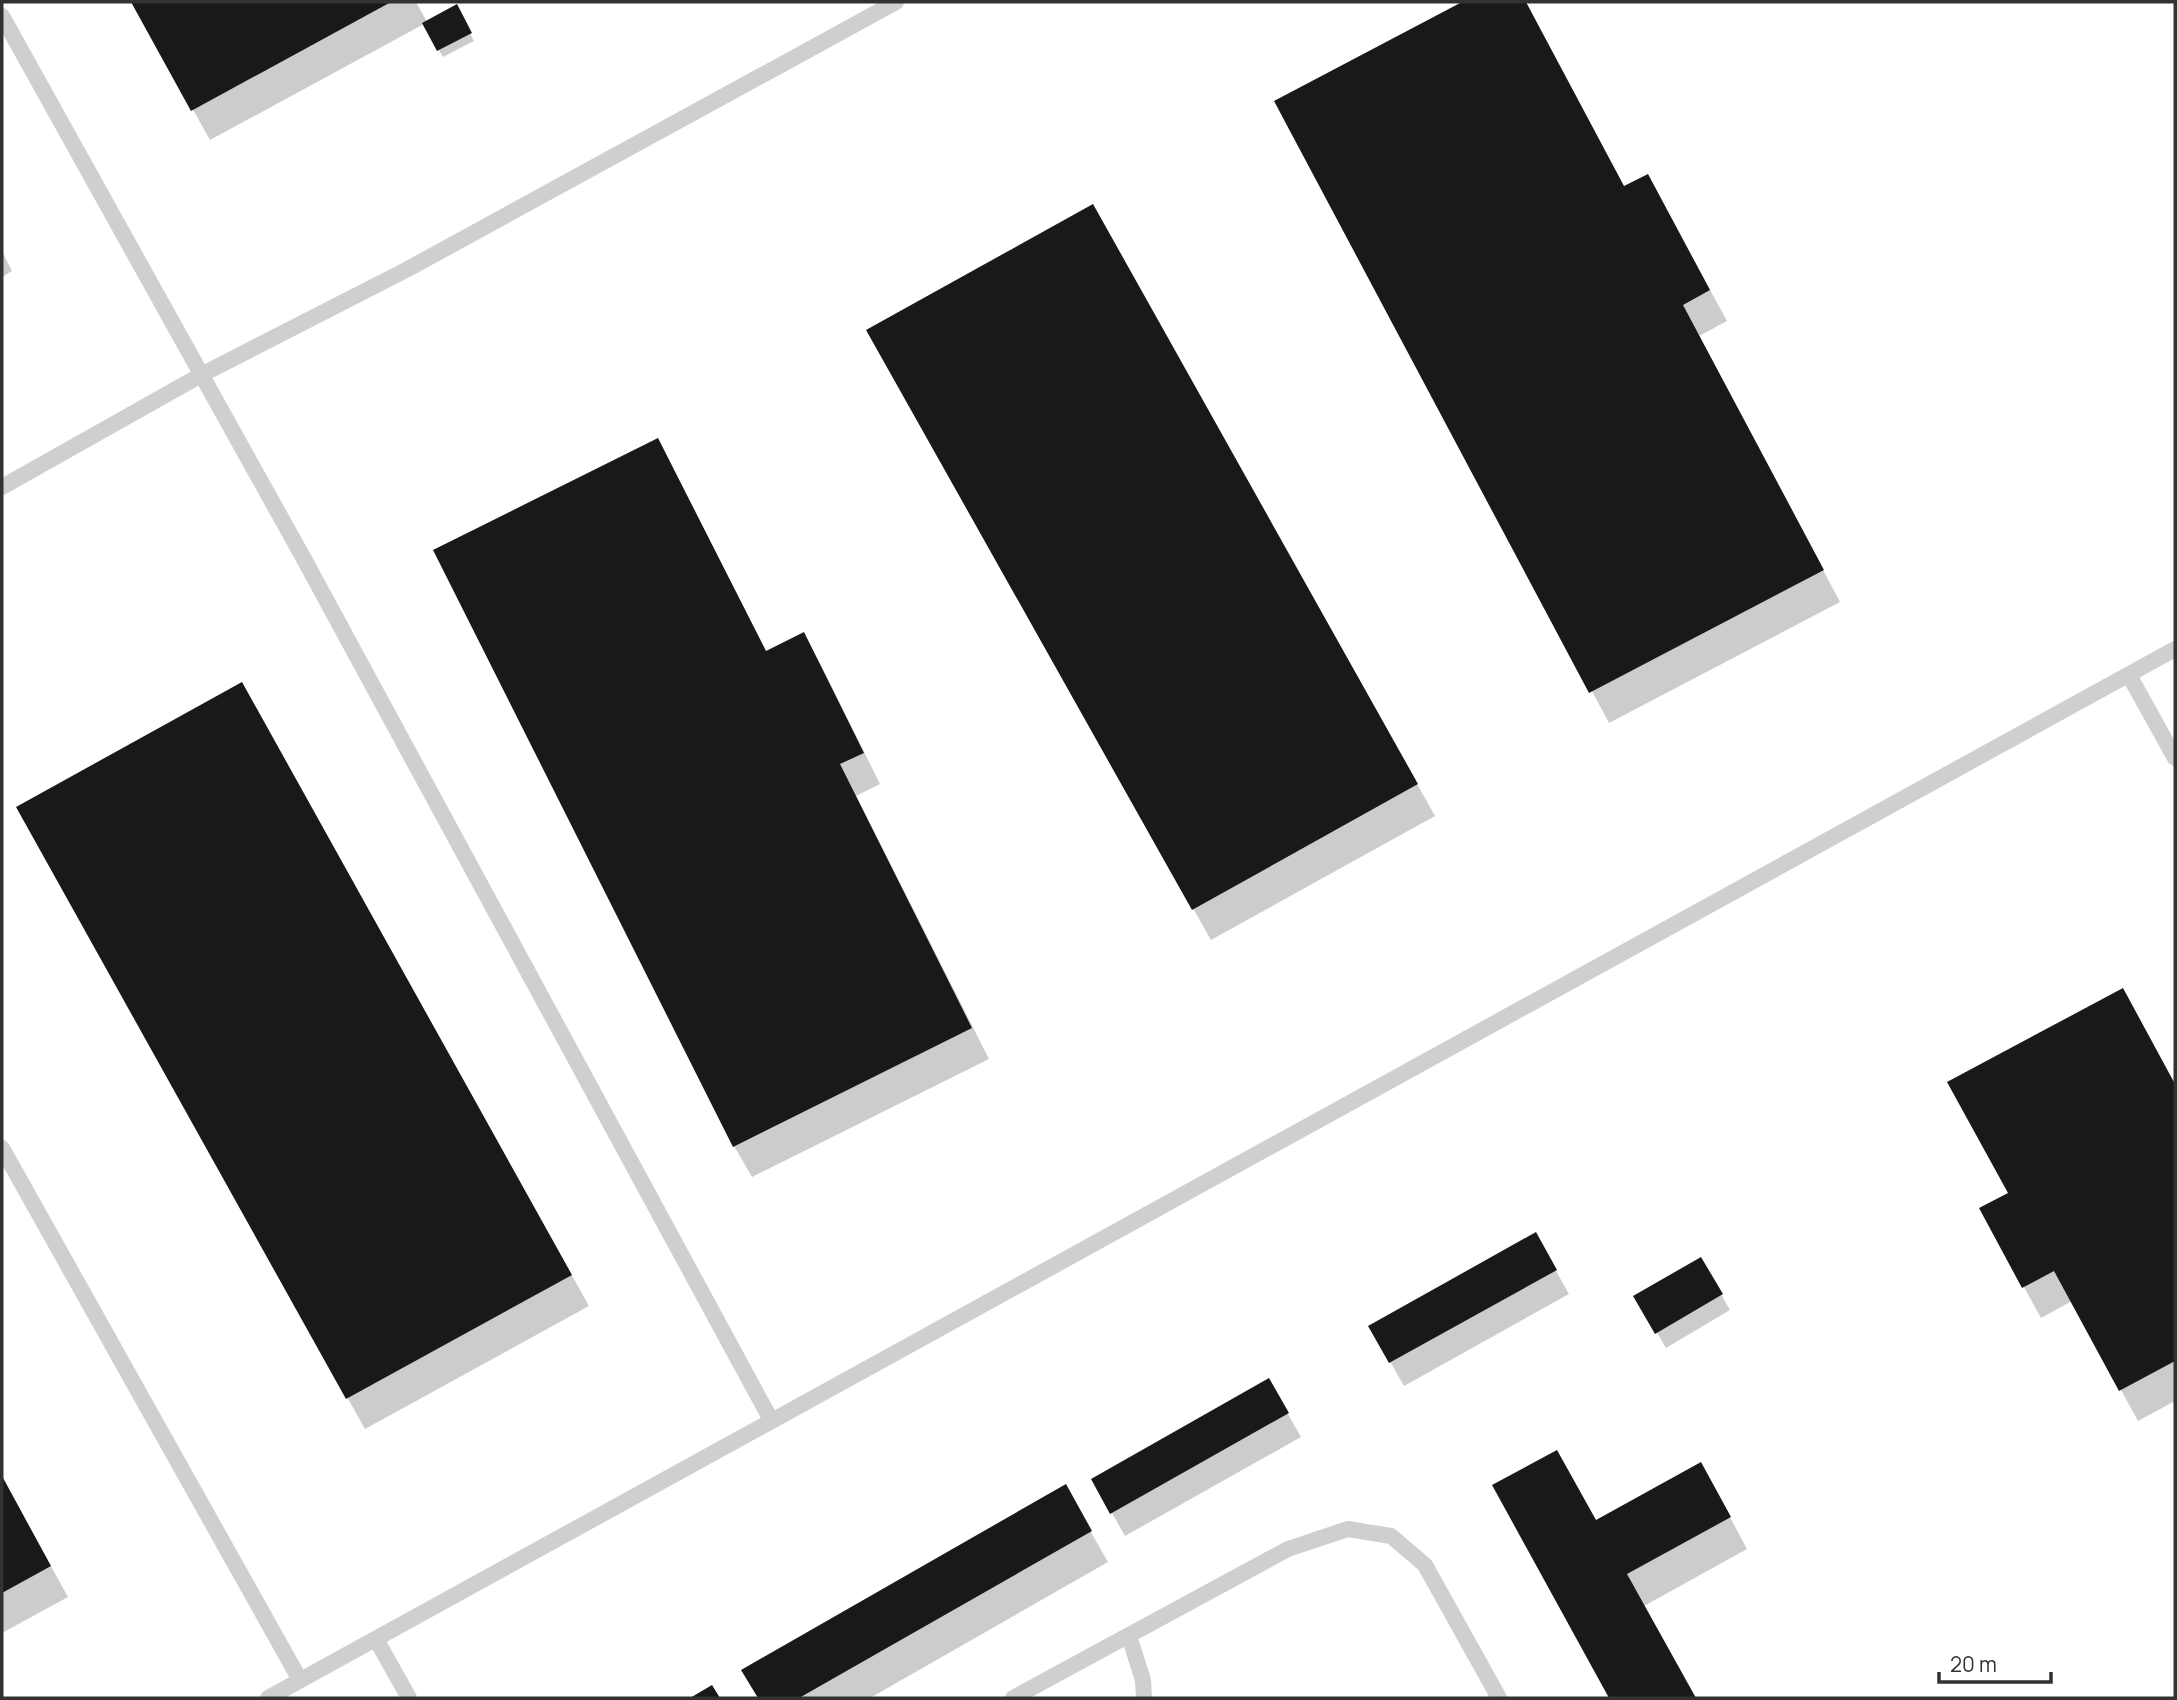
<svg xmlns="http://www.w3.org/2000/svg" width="2177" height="1700" font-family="Manrope,sans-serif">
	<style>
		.shadow { fill: #0003 }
		.building { fill: #191919 }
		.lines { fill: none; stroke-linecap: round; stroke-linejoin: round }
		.service { stroke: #cfcfcf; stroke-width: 16 }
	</style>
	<rect width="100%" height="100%" fill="#fff"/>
	<path class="shadow" d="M133 2H416L427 22 456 7 474 41 443 57 424 24 210 140Z
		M1466 2H1525L1624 188 1648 176 1727 321 1699 336 1840 602 1609 723 1276 101Z
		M1110 237 1435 816 1211 940 868 330Z
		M2 251 12 271 2 277Z
		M657 440 767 653 803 634 821 665 880 784 856 796 989 1059 752 1177 734 1146Z
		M259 715 589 1306 365 1429 18 808Z
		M2140 1021 2175 1086V1401L2138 1421 2072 1301 2041 1318 1981 1209 2010 1193Z
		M1535 1234 1569 1294 1404 1386 1370 1326Z
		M1701 1259 1730 1310 1666 1348 1636 1297Z
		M1269 1381 1301 1437 1125 1536 1093 1479Z
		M2 1478 68 1597 2 1633Z
		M1494 1486 1596 1522 1718 1495 1747 1549 1644 1606 1695 1698H1611Z
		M1065 1487 1108 1562 870 1698H760L743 1670Z"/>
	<path class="building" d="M131 2H391L191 111Z
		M1462 2H1526L1624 186 1648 174 1710 290 1683 305 1824 570 1589 693 1274 101Z
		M457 4 472 33 437 51 422 23Z
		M1093 204 1418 784 1192 910 866 330Z
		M658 438 766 651 804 632 864 753 840 764 972 1028 733 1147 433 550Z
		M242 682 572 1275 346 1399 16 807Z
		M2123 988 2175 1084V1361L2119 1391 2054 1271 2022 1288 1979 1208 2008 1193 1947 1082Z
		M1536 1232 1557 1270 1389 1363 1368 1326Z
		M1701 1257 1723 1294 1655 1334 1633 1296Z
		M1269 1378 1289 1413 1110 1514 1091 1479Z
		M1557 1450 1596 1520 1701 1462 1731 1517 1627 1574 1696 1698H1609L1492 1485Z
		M2 1476 51 1566 2 1593Z
		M1066 1484 1092 1531 799 1698H758L741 1670Z
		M712 1685 720 1698H690Z"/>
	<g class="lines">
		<path class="service" d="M2 16 304 559 771 1420
			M2 487 201 375 406 270 896 2
			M2129 675 2175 758
			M2 1148 300 1680
			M1129 1636 1143 1680 1144 1698
			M376 1639 409 1698
			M268 1698 2175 649
			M1013 1698 1288 1549 1348 1529 1391 1536 1425 1565 1499 1698"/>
	</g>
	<rect width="2177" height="1700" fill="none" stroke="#323232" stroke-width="7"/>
	<path d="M1939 1672v10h112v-10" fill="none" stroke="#323232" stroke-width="3.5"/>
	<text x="1950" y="1672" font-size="21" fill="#323232" stroke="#ffffff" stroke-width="5" paint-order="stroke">20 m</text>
</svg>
